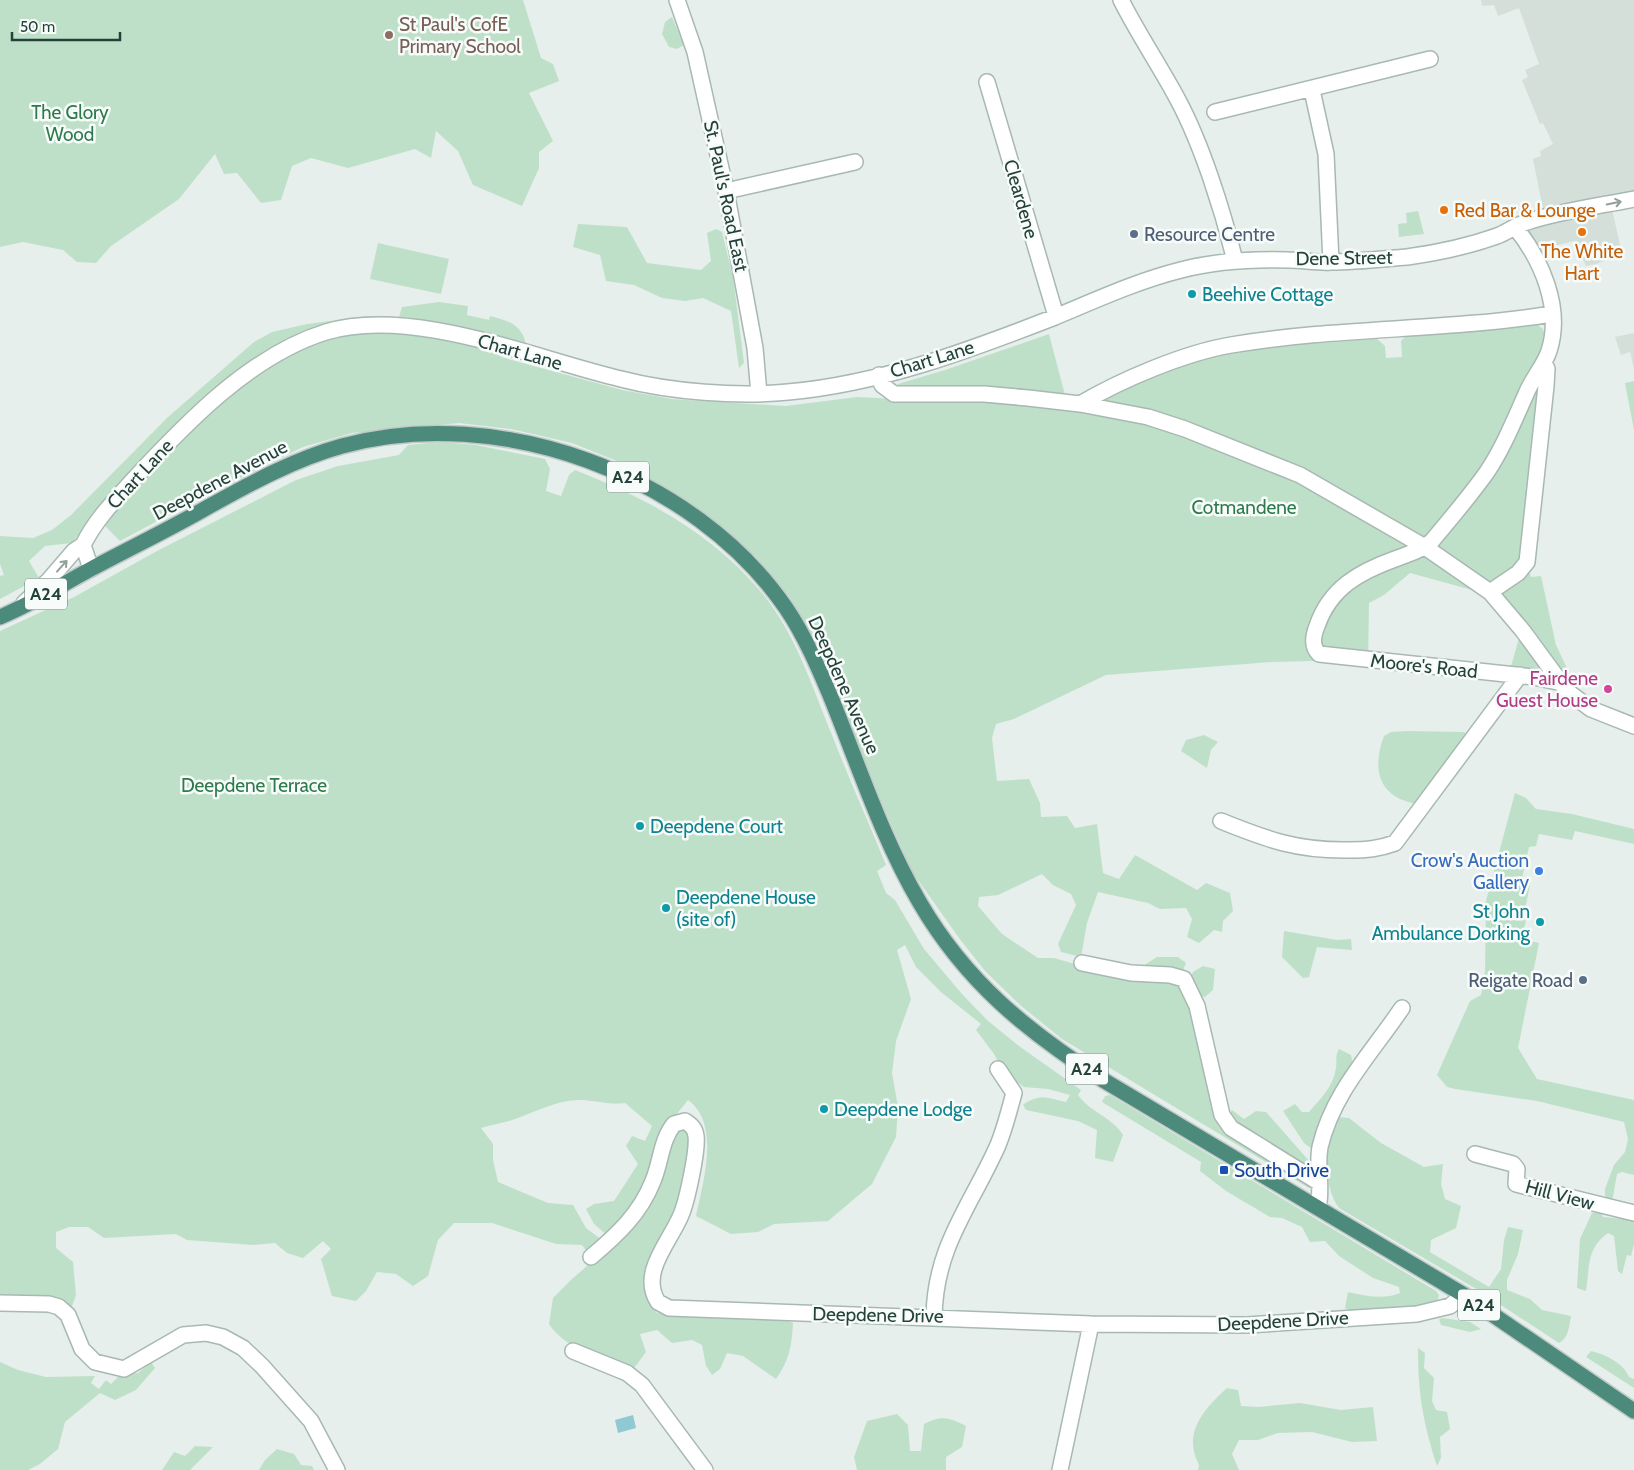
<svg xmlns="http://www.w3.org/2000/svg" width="1634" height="1470" font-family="Cabin,sans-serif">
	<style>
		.built { fill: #d4dfda }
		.green { fill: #bfe0c8 }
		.water { fill: #8ec9d4 }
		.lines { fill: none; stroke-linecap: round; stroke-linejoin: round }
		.minor-casing { stroke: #a8b8b2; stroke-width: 18 }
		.trunk-casing { stroke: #c2cac8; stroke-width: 18 }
		.minor { stroke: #fff; stroke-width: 15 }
		.trunk { stroke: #4c8a7c; stroke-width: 15 }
		.oneway { stroke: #92a09c }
		.education-dot { fill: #8d6e63; stroke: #f7fbf9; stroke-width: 2 }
		.food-dot { fill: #e8710a; stroke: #f7fbf9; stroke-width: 2 }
		.service-dot { fill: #5c6f8a; stroke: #f7fbf9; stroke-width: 2 }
		.culture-dot { fill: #0f9aa8; stroke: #f7fbf9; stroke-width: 2 }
		.hotel-dot { fill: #d1479c; stroke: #f7fbf9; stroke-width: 2 }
		.shop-dot { fill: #3f7fe0; stroke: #f7fbf9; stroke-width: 2 }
		.transit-dot { fill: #1a4fb4; stroke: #f7fbf9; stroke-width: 2 }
		.labels { text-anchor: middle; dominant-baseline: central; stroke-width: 5; stroke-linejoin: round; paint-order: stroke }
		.shield { fill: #f7fbf9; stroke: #637a73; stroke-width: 1 }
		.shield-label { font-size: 18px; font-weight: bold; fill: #24423a }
		.education-label { font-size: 19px; fill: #785e54; stroke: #f7fbf9; text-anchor: start }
		.park-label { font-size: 19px; fill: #2d7a4b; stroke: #f7fbf9 }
		.street-label { font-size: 19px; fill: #24423a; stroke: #f7fbf9 }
		.food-label { font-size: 19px; fill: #c56008; stroke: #f7fbf9; text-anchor: start }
		.service-label { font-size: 19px; fill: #4e5e75; stroke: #f7fbf9; text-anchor: start }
		.culture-label { font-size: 19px; fill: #0d838f; stroke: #f7fbf9; text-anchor: start }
		.hotel-label { font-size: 19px; fill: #b23c85; stroke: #f7fbf9; text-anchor: end }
		.shop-label { font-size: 19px; fill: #366cbe; stroke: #f7fbf9; text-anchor: end }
		.transit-label { font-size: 19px; fill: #164399; stroke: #f7fbf9; text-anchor: start }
	</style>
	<rect width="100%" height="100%" fill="#e6efeb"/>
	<path class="built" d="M1481 0H1634V196L1543 209 1533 159 1541 156 1540 151 1553 144 1543 123 1540 124 1522 80 1528 77 1525 70 1539 64 1519 8 1498 16 1494 5 1482 6Z
		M1612 209 1622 254 1596 264 1586 266 1575 241 1536 250 1529 234V227Z
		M1634 333V369L1630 352 1621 355 1615 337Z"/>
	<path class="green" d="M0 0H523L541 58 553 64 559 81 529 93 553 141 539 152V168L522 206 473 185 458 151 436 131 431 158 415 149 348 168 311 158 292 166 281 200 261 203 237 173 224 174 215 154 179 199 111 246 96 263 77 262 63 250 23 242 0 247Z
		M672 17 684 45 677 49 669 47 662 34 665 22Z
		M1418 211 1424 234 1399 237 1398 224 1407 223 1406 213Z
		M578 224 627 227 647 263 701 270 711 261 707 233 716 229 722 232 733 277 744 363 739 368 731 311 703 298 685 301 662 298 634 285 606 281 600 255 573 247Z
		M378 243 449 259 441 294 370 279Z
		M439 302 468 306 467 315 489 320 490 316C509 321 521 324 526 344L506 338 501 357 622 390 672 399 786 406 857 397 895 399 898 384 945 370 1049 334 1065 395 1076 398 1185 361 1253 346 1375 337 1385 346 1386 358 1402 357 1401 341 1406 336 1537 324 1543 329 1546 338 1523 555 1531 577 1541 576 1556 645 1572 679 1566 680 1544 670 1511 666 1520 635 1487 598 1472 590 1410 573 1384 595 1369 603 1368 665 1312 661 1271 662 1106 675 1014 719 996 724 992 738 997 781 1029 779 1040 803 1041 817 1067 816 1075 828 1097 824 1103 873 1119 879 1135 855 1197 890 1206 883 1230 893 1233 911 1223 921 1222 932 1214 930 1199 943 1187 937 1192 919 1186 908 1160 909 1148 903 1098 892 1087 923 1081 957 1061 952 1058 944 1076 905 1071 894 1053 885 1042 874 998 895 979 897 978 906 1002 934 1038 958H1054L1099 971 1169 978 1182 985 1193 1007 1216 1115 1313 1185 1309 1188 1062 1039 1020 1005 985 971 959 938 913 873 886 813 820 652 789 596 755 556 715 522 627 465 572 443 511 429 459 423 352 433 303 447 221 487 120 541 106 527 92 518 72 543 45 546 29 561 39 578 0 599V576L4 575 0 564V536L33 538 52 530 71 515 168 417 254 342 272 332 307 324 367 316 399 317 402 307Z
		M1634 381V430L1625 383Z
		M440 442 476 445 545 459 550 469 546 491 561 496 569 475 575 470C646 498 712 533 762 593 796 634 812 687 832 735 849 779 868 821 886 865L877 871 886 893 895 900 924 949 962 994 987 1020 1019 1046 1081 1090 1078 1095C1090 1112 1112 1117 1123 1135L1113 1162 1095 1158 1097 1130 1078 1121 1026 1110 1023 1105C1038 1093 1049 1098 1066 1102L1070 1095 1048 1089 1024 1087 1014 1080 1004 1072 994 1054 976 1030 981 1024 941 992 916 967 905 945 897 950 911 999 896 1041 892 1073 898 1107 896 1137 872 1184 828 1221 774 1224 758 1232 731 1234 696 1216C703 1182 721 1124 688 1100L664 1130 647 1187 607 1235 594 1224 586 1209 594 1204 614 1201 638 1164 626 1146 632 1136 645 1141 652 1126 625 1103C610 1105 598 1101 583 1100 558 1099 538 1111 515 1119 504 1123 493 1124 481 1128L493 1144V1160L498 1182 548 1203 573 1205 586 1228 602 1240 587 1252 582 1245 556 1244 492 1223H454L438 1240 428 1276 413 1286 396 1274 377 1272 366 1291 356 1301 332 1296 321 1259 331 1249 323 1241 303 1258 287 1253 275 1243 253 1245 187 1240 176 1234 104 1238 88 1227H69L56 1232V1248L73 1262 76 1295 71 1309 0 1300V631L74 597 157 551 296 480 338 466 399 455 408 445Z
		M1407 731 1464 732 1467 735 1418 804C1379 798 1371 770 1384 736L1391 732Z
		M1204 735 1218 742 1211 750 1207 768 1181 751 1186 740Z
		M1515 793 1526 798 1536 809 1572 814 1634 829V844L1575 831 1572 840 1539 834 1536 846 1529 847 1521 883 1530 885 1525 909 1528 910 1522 939 1539 943 1518 1048 1537 1079 1634 1100V1175L1622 1172 1617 1174 1612 1202 1605 1201V1189L1614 1165 1625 1152 1628 1139 1624 1122 1537 1101 1455 1089 1447 1087 1437 1075 1470 1001 1481 995 1485 971 1486 901Z
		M1284 931 1337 940 1351 939 1352 950 1317 947 1309 977 1303 978 1282 957Z
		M1157 957H1178L1186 963 1182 973 1145 969 1146 964Z
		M1203 966 1215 969 1213 990 1205 997 1198 995 1191 977 1193 972Z
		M1339 1049 1351 1055 1353 1066 1312 1149 1304 1143 1283 1111 1295 1104 1302 1112H1309C1321 1098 1333 1087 1336 1068 1337 1060 1335 1056 1339 1049Z
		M1110 1095 1436 1291 1439 1295 1437 1302 1412 1308 1353 1312 1345 1308 1348 1292C1366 1296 1383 1300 1400 1293L1399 1287 1373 1278 1339 1256 1325 1241 1310 1242 1302 1227 1282 1218 1270 1217 1226 1191 1200 1171 1201 1162 1102 1102 1105 1096Z
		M1232 1110 1244 1119 1256 1111 1266 1112 1311 1163 1310 1168 1233 1125 1229 1115Z
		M1337 1117 1349 1118 1381 1143 1424 1167 1443 1164 1441 1184 1445 1199 1461 1206 1456 1228 1431 1240 1430 1252 1489 1287 1501 1269 1504 1240 1508 1227 1523 1230 1518 1254 1507 1280V1290L1530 1299 1542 1310 1571 1316C1569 1326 1569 1338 1559 1343L1478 1290 1339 1208C1321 1183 1326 1143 1337 1117Z
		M687 1128 690 1137 678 1212 646 1283 647 1301 657 1313 785 1319 793 1323C792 1345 789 1361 776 1379L743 1356 727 1353 720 1369 712 1375 706 1366 702 1345 692 1340 672 1343 657 1330 640 1334 646 1352 632 1371C604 1359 566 1350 549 1324L553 1298 572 1279 626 1232 676 1130Z
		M1592 1213H1601L1603 1217 1634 1220V1244L1631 1256 1627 1255 1622 1274 1618 1271 1614 1236 1608 1233C1586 1249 1590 1267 1586 1291L1577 1288 1580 1239Z
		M1443 1318 1470 1322 1481 1329 1470 1332 1441 1325 1439 1319Z
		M1418 1348 1425 1353 1424 1368 1434 1378 1432 1401 1436 1410 1447 1412 1450 1429 1440 1437 1441 1458 1437 1466C1423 1422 1418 1394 1418 1348Z
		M1591 1351C1604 1354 1624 1363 1629 1377L1634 1379V1388L1586 1357Z
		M0 1362 18 1370 46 1377 95 1376 91 1383 99 1389 106 1380 111 1384 121 1374 138 1373 151 1362 155 1368 136 1390 115 1400 100 1393 65 1422 58 1449 40 1464 28 1470H0Z
		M1227 1388 1238 1390 1241 1406 1258 1407 1300 1403 1341 1410 1373 1407 1377 1441 1352 1442 1312 1432 1278 1433 1258 1440H1239L1232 1454 1239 1470H1198L1199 1465C1182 1433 1204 1409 1227 1388Z
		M897 1414 908 1425 910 1451H921L924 1424C941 1415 949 1417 966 1426L962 1447 946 1457V1470H857L854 1457 867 1421Z
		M195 1446 213 1447 190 1470H162L174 1452 185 1456Z
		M277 1449 294 1454 301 1465 312 1466 314 1470H259L265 1460Z"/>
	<path class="water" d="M633 1415 636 1428 618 1433 615 1420Z"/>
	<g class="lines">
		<g class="minor-casing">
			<path id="minor" d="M677 0 695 52 726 191 755 348 759 394
				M1121 0C1138 34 1160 66 1178 100 1202 145 1223 211 1235 261
				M987 82 1056 316
				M1312 90 1326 154 1331 262
				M1215 112 1430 59
				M726 191 855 162
				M1515 227C1541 259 1563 308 1549 351 1544 366 1532 379 1526 394 1514 421 1503 448 1487 472 1470 496 1451 518 1432 541 1422 550 1408 554 1395 559 1359 572 1330 588 1317 626 1313 636 1311 646 1319 654L1534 677 1562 683
				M879 375 882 385 894 394H984L1028 398 1080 404 1148 417 1185 429 1300 475 1425 547 1490 592 1523 631 1567 691 1591 709 1634 726
				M1080 404C1121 380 1184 353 1231 345 1337 327 1446 331 1552 314
				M91 569 83 545C96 519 115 500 134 479 186 423 251 355 326 332 412 306 536 359 621 379 671 392 738 397 788 392 880 384 970 350 1055 317 1096 300 1137 281 1181 270 1215 261 1254 259 1289 260 1303 260 1317 263 1331 262 1356 262 1382 259 1407 257 1436 253 1469 246 1497 236 1507 232 1516 225 1527 222 1561 211 1599 206 1634 199
				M1490 592 1518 573 1527 562 1546 386 1547 369 1544 362
				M24 603 49 580 74 551 83 545
				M1221 821C1268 840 1298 851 1349 850 1366 850 1379 849 1395 843L1520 675
				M1082 963 1131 973 1170 975 1184 979 1197 1006 1222 1115 1231 1128 1318 1182
				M1475 1154 1513 1164 1517 1169 1516 1184 1634 1213
				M1318 1208C1323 1187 1316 1169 1320 1147 1333 1092 1371 1054 1402 1008
				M591 1257C617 1235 640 1214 653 1181 661 1162 661 1140 674 1124L685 1121C691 1125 695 1128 696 1136 698 1150 687 1201 681 1215 670 1242 639 1273 658 1302L669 1308 1091 1324 1247 1325 1417 1314 1450 1306 1464 1295
				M0 1303 49 1304 59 1307 68 1315 82 1349 95 1362 124 1369 183 1335 206 1333 223 1337 243 1348 262 1366 311 1421 337 1470
				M934 1317C935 1246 971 1206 998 1145 1005 1128 1009 1111 1014 1093L998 1069
				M573 1351 627 1373 642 1385 705 1470
				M1060 1470 1091 1324"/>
		</g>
		<g class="trunk-casing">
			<path id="trunk" d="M0 617C32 604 61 585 91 569 130 548 170 529 208 507 251 483 295 459 342 446 498 403 694 474 786 608 805 636 819 669 832 700 859 767 883 840 920 903 966 982 1027 1031 1103 1080L1464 1295 1634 1411"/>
		</g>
		<use href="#minor" class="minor"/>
		<use href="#trunk" class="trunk"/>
	</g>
	<defs><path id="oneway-shaft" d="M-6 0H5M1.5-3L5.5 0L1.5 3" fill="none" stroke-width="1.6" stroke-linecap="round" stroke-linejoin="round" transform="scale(1.25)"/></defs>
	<g class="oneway">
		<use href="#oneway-shaft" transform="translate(1614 203) rotate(-12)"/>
		<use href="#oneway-shaft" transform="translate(62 566) rotate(-48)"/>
	</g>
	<circle class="education-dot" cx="389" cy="35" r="5"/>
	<g class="food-dot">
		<circle cx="1444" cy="210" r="5"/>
		<circle cx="1582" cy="232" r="5"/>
	</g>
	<g class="service-dot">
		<circle cx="1134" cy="234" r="5"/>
		<circle cx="1583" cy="980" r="5"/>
	</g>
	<g class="culture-dot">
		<circle cx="1192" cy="294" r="5"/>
		<circle cx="640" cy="826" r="5"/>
		<circle cx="666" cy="908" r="5"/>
		<circle cx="1540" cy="922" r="5"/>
		<circle cx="824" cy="1109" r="5"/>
	</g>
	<circle class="hotel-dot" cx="1608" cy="689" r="5"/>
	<circle class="shop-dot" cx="1539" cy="871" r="5"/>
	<rect class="transit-dot" x="1219" y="1165" width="10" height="10" rx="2.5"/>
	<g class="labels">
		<g class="shield">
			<rect x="607" y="461.5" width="42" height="31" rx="4"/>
			<rect x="25" y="578.5" width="42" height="31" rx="4"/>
			<rect x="1066" y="1053.5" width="42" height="31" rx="4"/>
			<rect x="1458" y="1289.5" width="42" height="31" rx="4"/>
		</g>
		<g class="shield-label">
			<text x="628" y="477">A24</text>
			<text x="46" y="594">A24</text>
			<text x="1087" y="1069">A24</text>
			<text x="1479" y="1305">A24</text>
		</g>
		<g class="education-label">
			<text x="399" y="24">St Paul's CofE<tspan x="399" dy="22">Primary School</tspan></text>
		</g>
		<g class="park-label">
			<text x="70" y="112">The Glory<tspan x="70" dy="22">Wood</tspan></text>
			<text x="1244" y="507">Cotmandene</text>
			<text x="254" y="785">Deepdene Terrace</text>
		</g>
		<g class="street-label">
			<text transform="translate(726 196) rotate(78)">St. Paul's Road East</text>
			<text transform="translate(1021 199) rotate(74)">Cleardene</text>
			<text transform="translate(1344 258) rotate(-1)">Dene Street</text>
			<text transform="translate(520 352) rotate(16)">Chart Lane</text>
			<text transform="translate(932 359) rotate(-17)">Chart Lane</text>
			<text transform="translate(140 474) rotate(-47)">Chart Lane</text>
			<text transform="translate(220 480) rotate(-28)">Deepdene Avenue</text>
			<text transform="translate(1424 666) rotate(6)">Moore's Road</text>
			<text transform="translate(844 685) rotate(66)">Deepdene Avenue</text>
			<text transform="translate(1560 1195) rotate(15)">Hill View</text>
			<text transform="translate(878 1315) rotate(1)">Deepdene Drive</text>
			<text transform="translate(1283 1321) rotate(-3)">Deepdene Drive</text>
		</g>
		<g class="food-label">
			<text x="1454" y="210">Red Bar &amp; Lounge</text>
			<text x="1582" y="251" text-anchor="middle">The White<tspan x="1582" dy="22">Hart</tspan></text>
		</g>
		<g class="service-label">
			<text x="1144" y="234">Resource Centre</text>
			<text x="1573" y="980" text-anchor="end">Reigate Road</text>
		</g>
		<g class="culture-label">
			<text x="1202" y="294">Beehive Cottage</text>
			<text x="650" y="826">Deepdene Court</text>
			<text x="676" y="897">Deepdene House<tspan x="676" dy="22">(site of)</tspan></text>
			<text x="1530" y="911" text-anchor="end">St John<tspan x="1530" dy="22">Ambulance Dorking</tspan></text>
			<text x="834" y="1109">Deepdene Lodge</text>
		</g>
		<g class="hotel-label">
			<text x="1598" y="678">Fairdene<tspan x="1598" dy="22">Guest House</tspan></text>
		</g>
		<g class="shop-label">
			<text x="1529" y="860">Crow's Auction<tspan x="1529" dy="22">Gallery</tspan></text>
		</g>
		<g class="transit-label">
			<text x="1234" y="1170">South Drive</text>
		</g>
	</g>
	<path d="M12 32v8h108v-8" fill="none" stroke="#24423a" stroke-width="2.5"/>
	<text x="20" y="32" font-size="15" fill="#24423a" stroke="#f7fbf9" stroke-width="4" paint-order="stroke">50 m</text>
</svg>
